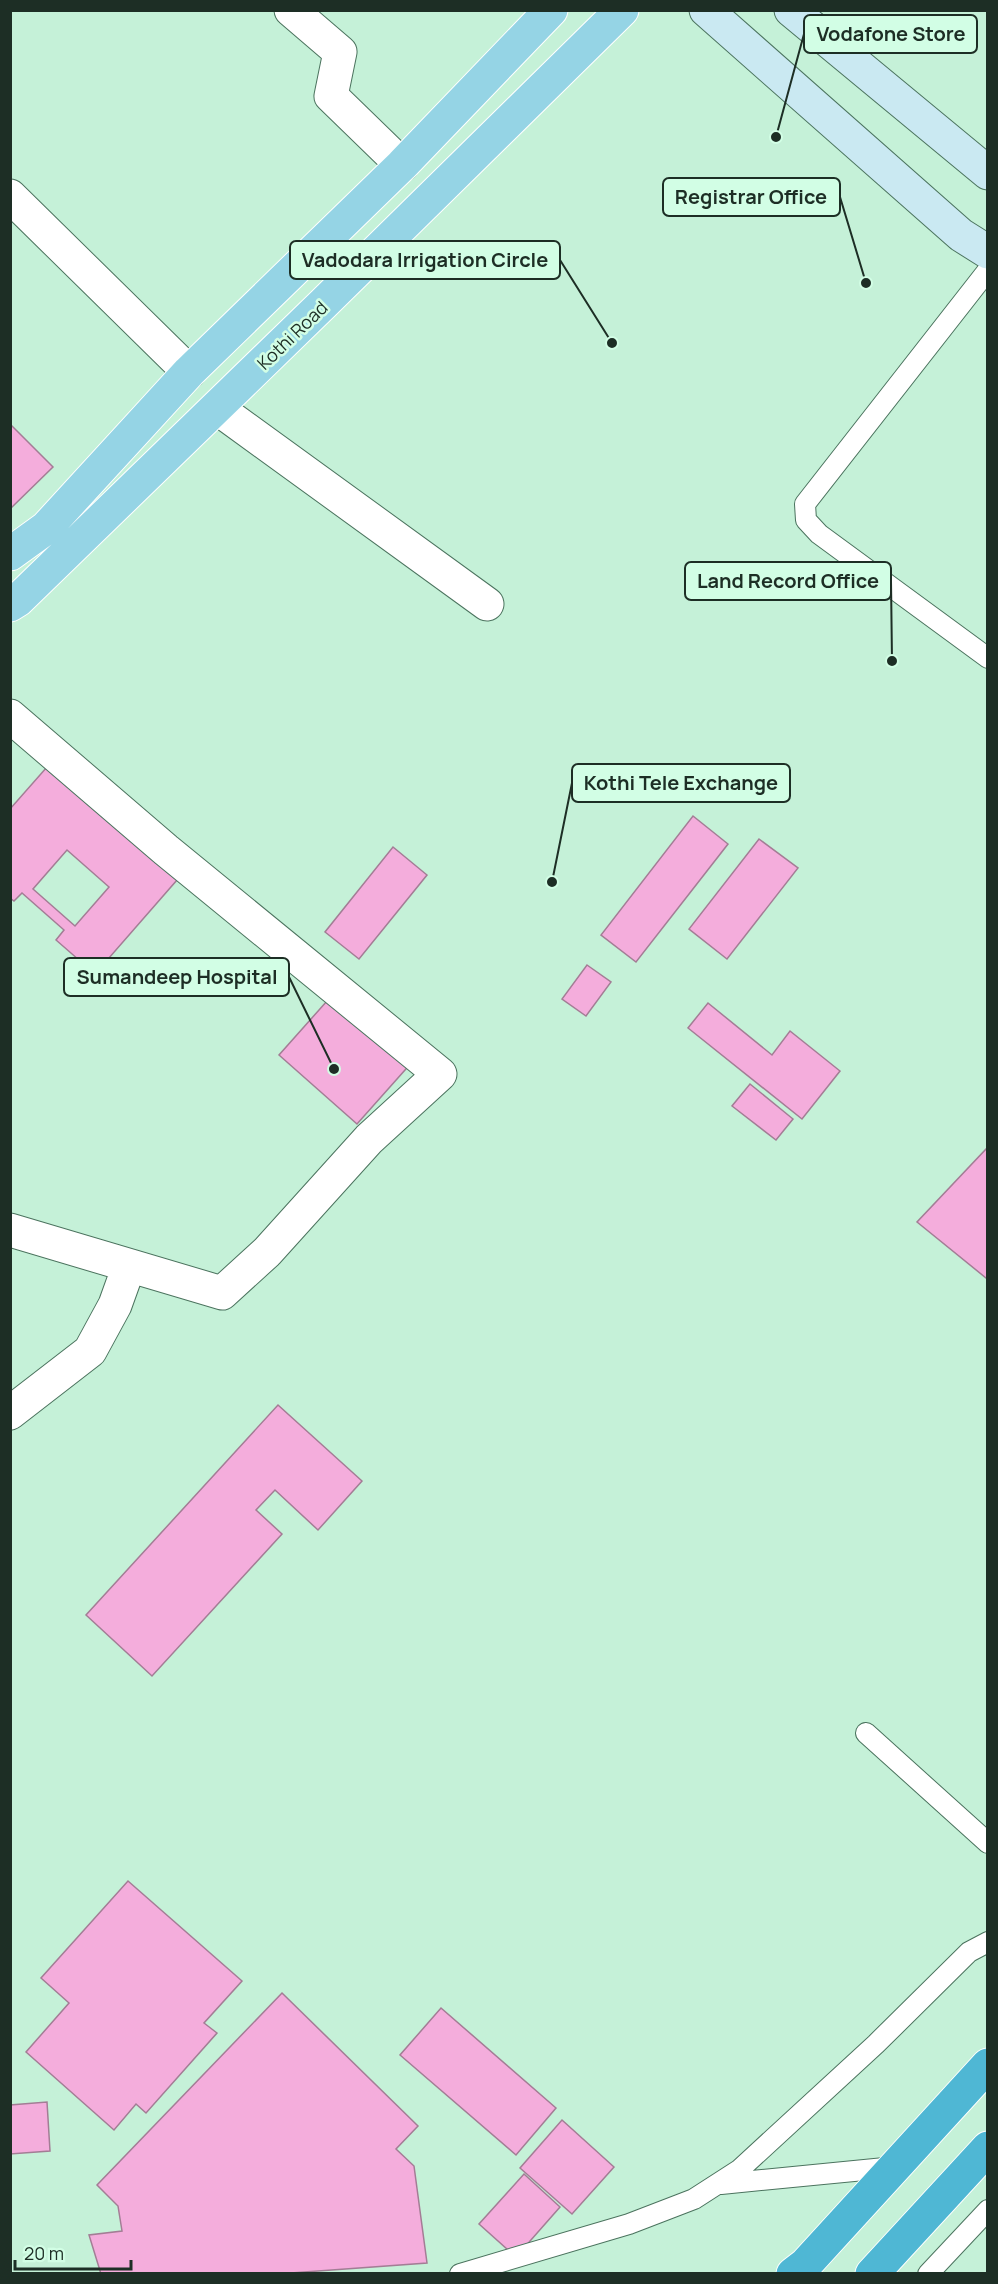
<svg xmlns="http://www.w3.org/2000/svg" width="998" height="2284" font-family="Manrope,sans-serif">
	<style>
		.building { fill: #f4addc; stroke: #a37d95; stroke-width: 1.5; fill-rule: evenodd }
		.lines { fill: none; stroke-linecap: round; stroke-linejoin: round }
		.lane-casing { stroke: #4b735e; stroke-width: 22 }
		.street-casing { stroke: #4b735e; stroke-width: 35 }
		.secondary-casing { stroke: #4b735e; stroke-width: 35 }
		.primary-casing { stroke: #fff; stroke-width: 35 }
		.highway-casing { stroke: #fff; stroke-width: 35 }
		.lane { stroke: #fff; stroke-width: 20 }
		.street { stroke: #fff; stroke-width: 33 }
		.secondary { stroke: #cae9f2; stroke-width: 33 }
		.primary { stroke: #95d4e5; stroke-width: 33 }
		.highway { stroke: #4fb7d4; stroke-width: 33 }
		.labels { text-anchor: middle; dominant-baseline: central; stroke-width: 5; stroke-linejoin: round; paint-order: stroke }
		.street-label { font-size: 18px; fill: #1d2e25; stroke: #d2fee5 }
		.leader { fill: none; stroke: #1d2e25; stroke-width: 2 }
		.callout-dot { fill: #1d2e25; stroke: #d2fee5; stroke-width: 2 }
		.callout { fill: #d2fee5; stroke: #1d2e25; stroke-width: 2 }
		.callout-label { font-size: 20px; text-anchor: middle; font-weight: bold; fill: #1d2e25 }
	</style>
	<rect width="100%" height="100%" fill="#c5f1d8"/>
	<path class="building" d="M10 424 53 467 10 509Z
		M47 767 177 880 95 974 56 940 64 930 22 893 14 901 10 898V809ZM67 850 109 887 75 926 33 889Z
		M693 816 728 844 636 962 601 935Z
		M759 839 798 868 727 959 689 929Z
		M393 847 427 875 359 959 325 932Z
		M587 965 611 982 586 1016 562 999Z
		M335 992 413 1061 357 1124 279 1055Z
		M708 1003 772 1055 790 1031 840 1071 802 1119 688 1028Z
		M750 1084 793 1119 776 1140 732 1106Z
		M988 1147V1276L986 1278 917 1222Z
		M278 1405 362 1481 318 1530 275 1490 256 1510 282 1534 152 1676 86 1615Z
		M128 1881 242 1981 204 2023 217 2033 146 2113 136 2104 114 2130 26 2052 69 2003 41 1978Z
		M282 1993 418 2126 396 2149 414 2166 427 2263 277 2274H101L89 2235 122 2231 118 2206 97 2185Z
		M441 2008 556 2108 516 2155 400 2055Z
		M47 2102 50 2151 10 2154V2105Z
		M562 2120 614 2167 572 2214 520 2168Z
		M524 2174 560 2207 516 2257 479 2224Z"/>
	<g class="lines">
		<g class="lane-casing">
			<path id="lane" d="M988 270 805 504 806 520 819 534 988 658
				M866 1733 988 1843
				M721 2184 895 2167
				M460 2274 629 2224 694 2199 739 2170 876 2044 969 1952 988 1942
				M928 2274 988 2210"/>
		</g>
		<g class="street-casing">
			<path id="street" d="M291 10 340 52 331 96 402 165
				M10 196 189 372
				M217 408 487 604
				M10 716 166 850 440 1074 369 1139 267 1252 222 1293 10 1230
				M10 1413 90 1351 115 1305 129 1266"/>
		</g>
		<g class="secondary-casing">
			<path id="secondary" d="M706 10 961 235 988 252
				M791 10 988 173"/>
		</g>
		<g class="primary-casing">
			<path id="primary" d="M10 554 46 528 189 372 402 165 551 10
				M10 605 18 600 324 303 622 10"/>
		</g>
		<g class="highway-casing">
			<path id="highway" d="M793 2274 806 2264 988 2065
				M872 2274 988 2148"/>
		</g>
		<use href="#lane" class="lane"/>
		<use href="#street" class="street"/>
		<use href="#secondary" class="secondary"/>
		<use href="#primary" class="primary"/>
		<use href="#highway" class="highway"/>
	</g>
	<g class="labels">
		<g class="street-label">
			<text transform="translate(292 335) rotate(-44)">Kothi Road</text>
		</g>
	</g>
	<path class="leader" d="M776 137L804 34M866 283L840 197M612 343L560 260M892 661L891 581M552 882L572 783M334 1069L289 977"/>
	<g class="callout-dot">
		<circle cx="776" cy="137" r="6"/>
		<circle cx="866" cy="283" r="6"/>
		<circle cx="612" cy="343" r="6"/>
		<circle cx="892" cy="661" r="6"/>
		<circle cx="552" cy="882" r="6"/>
		<circle cx="334" cy="1069" r="6"/>
	</g>
	<g class="callout">
		<rect x="804" y="15" width="173" height="38" rx="6"/>
		<rect x="663" y="178" width="177" height="38" rx="6"/>
		<rect x="290" y="241" width="270" height="38" rx="6"/>
		<rect x="685" y="562" width="206" height="38" rx="6"/>
		<rect x="572" y="764" width="218" height="38" rx="6"/>
		<rect x="64" y="958" width="225" height="38" rx="6"/>
	</g>
	<g class="callout-label">
		<text x="891" y="41">Vodafone Store</text>
		<text x="751" y="204">Registrar Office</text>
		<text x="425" y="267">Vadodara Irrigation Circle</text>
		<text x="788" y="588">Land Record Office</text>
		<text x="681" y="790">Kothi Tele Exchange</text>
		<text x="177" y="984">Sumandeep Hospital</text>
	</g>
	<rect width="998" height="2284" fill="none" stroke="#1d2e25" stroke-width="24"/>
	<path d="M15 2260v9h116v-9" fill="none" stroke="#1d2e25" stroke-width="3"/>
	<text x="24" y="2260" font-size="18" fill="#1d2e25" stroke="#d2fee5" stroke-width="4.5" paint-order="stroke">20 m</text>
</svg>
